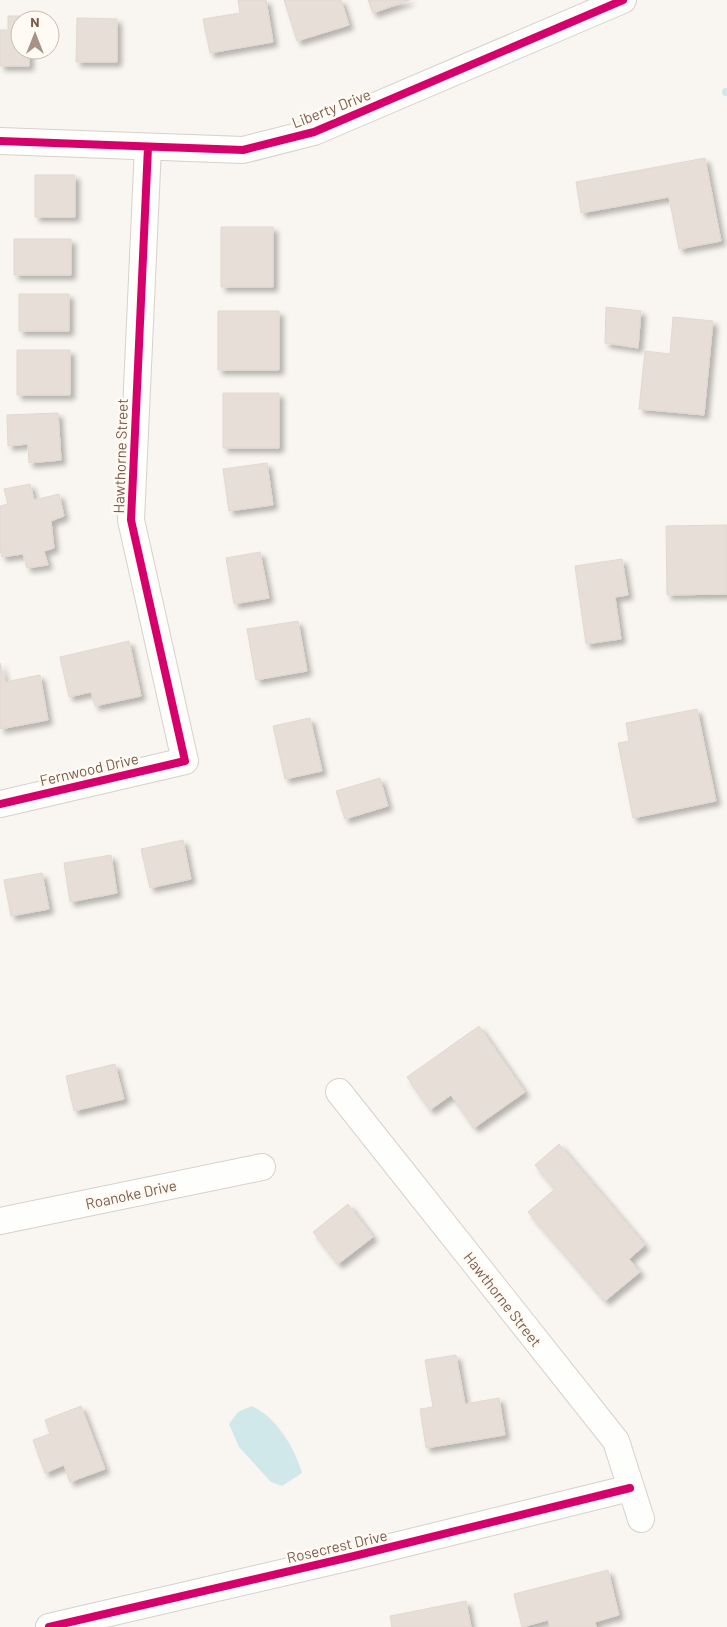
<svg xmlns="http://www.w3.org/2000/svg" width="727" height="1627" font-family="Barlow,sans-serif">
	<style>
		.water { fill: #d0e8ea }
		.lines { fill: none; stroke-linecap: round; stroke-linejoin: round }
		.stream { stroke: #d0e8ea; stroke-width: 8 }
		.building { fill: #e6ded7; stroke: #e2d8d2; filter: url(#shadow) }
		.minor-casing { stroke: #d7d1cb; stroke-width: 28 }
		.minor { stroke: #fefefd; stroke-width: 26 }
		.cycleway-casing { stroke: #fffaf3; stroke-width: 11 }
		.cycleway { stroke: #d6006c; stroke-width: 8 }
		.labels { text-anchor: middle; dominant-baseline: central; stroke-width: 5; stroke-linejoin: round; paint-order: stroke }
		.street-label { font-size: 15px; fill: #7a5c4d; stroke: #fffaf3 }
	</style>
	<defs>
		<filter id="shadow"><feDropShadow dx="4.5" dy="4.5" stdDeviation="2.5" flood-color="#0004"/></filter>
	</defs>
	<rect width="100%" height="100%" fill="#f9f5f0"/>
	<path class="water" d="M252 1406C277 1418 294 1447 302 1473L282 1486 271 1482 239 1447 229 1424 238 1412Z"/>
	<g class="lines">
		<path class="stream" d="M726 92H727"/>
	</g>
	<path class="building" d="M238 0H266L273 42 210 53 203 19 240 13Z
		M284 0H341L349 25 297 41Z
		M368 0H410L373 13Z
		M8 16H29V20H20V50H29V66H0V30H8Z
		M77 18 117 19V62H76Z
		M705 158 721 241 679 249 669 197 581 213 576 182Z
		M35 175H75V217H35Z
		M221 227H273V287H221Z
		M14 239H71V275H14Z
		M19 294H69V331H19Z
		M606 307 641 311 638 348 605 343Z
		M218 311H279V370H218Z
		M673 317 713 321 704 415 639 409 645 351 670 354Z
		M17 350H70V395H17Z
		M223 393H279V448H223Z
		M58 413 61 460 29 463 28 444 8 446 7 415Z
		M267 463 273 505 229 511 223 469Z
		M30 484 34 500 59 494 64 516 51 521 54 548 44 551 48 565 27 568 23 554 2 557 0 550V506L8 504 4 489Z
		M727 525V594L667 595 666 526Z
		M260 552 269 598 234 604 226 558Z
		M622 559 628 595 615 597 621 639 586 644 575 566Z
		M298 621 307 671 256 680 247 629Z
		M129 641 141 696 95 706 91 692 69 697 60 657Z
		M0 663 5 682 40 675 48 720 0 729Z
		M697 709 716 801 633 818 618 743 629 741 626 723Z
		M310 718 322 771 285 779 273 726Z
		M380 778 388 806 345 819 336 791Z
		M183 840 191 879 150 888 141 849Z
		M111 855 117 893 70 902 64 863Z
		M42 873 49 909 11 916 4 880Z
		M479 1026 525 1092 474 1128 451 1095 430 1110 407 1077Z
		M115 1064 124 1099 74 1111 66 1076Z
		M559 1144 645 1245 629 1259 640 1272 605 1301 528 1212 555 1189 535 1165Z
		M348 1204 373 1237 338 1264 313 1232Z
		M456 1355 465 1404 499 1398 505 1435 426 1448 420 1409 433 1407 425 1360Z
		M81 1406 105 1469 70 1482 64 1465 45 1473 33 1440 50 1434 45 1420Z
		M608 1570 619 1615 595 1622 596 1627H550L548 1620 522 1627 514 1594Z
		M466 1601 471 1627H392L390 1616Z"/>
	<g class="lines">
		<g class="minor-casing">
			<path id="minor" d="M0 141 243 150 314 132 623 0
				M0 804 185 761 131 520 148 147
				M339 1092 616 1441 641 1519
				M0 1221 262 1167
				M49 1627 350 1557 630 1488"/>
		</g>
		<use href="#minor" class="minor"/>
		<g class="cycleway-casing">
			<path id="cycleway" d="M0 141 243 150 314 132 623 0
				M0 804 185 761 131 520 148 147
				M49 1627 350 1557 630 1488"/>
		</g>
		<use href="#cycleway" class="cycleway"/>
	</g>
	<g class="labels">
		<g class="street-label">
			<text transform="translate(331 108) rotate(-21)">Liberty Drive</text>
			<text transform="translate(120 456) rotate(-88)">Hawthorne Street</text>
			<text transform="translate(89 769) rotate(-13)">Fernwood Drive</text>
			<text transform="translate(131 1194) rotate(-12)">Roanoke Drive</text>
			<text transform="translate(503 1299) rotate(52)">Hawthorne Street</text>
			<text transform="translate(337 1546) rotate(-13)">Rosecrest Drive</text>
		</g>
	</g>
	<g transform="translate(35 35)"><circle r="24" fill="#fffaf3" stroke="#cabbb1"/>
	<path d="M0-4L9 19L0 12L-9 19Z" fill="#a69286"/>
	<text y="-8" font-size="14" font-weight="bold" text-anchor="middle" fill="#7a5c4d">N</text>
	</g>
</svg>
